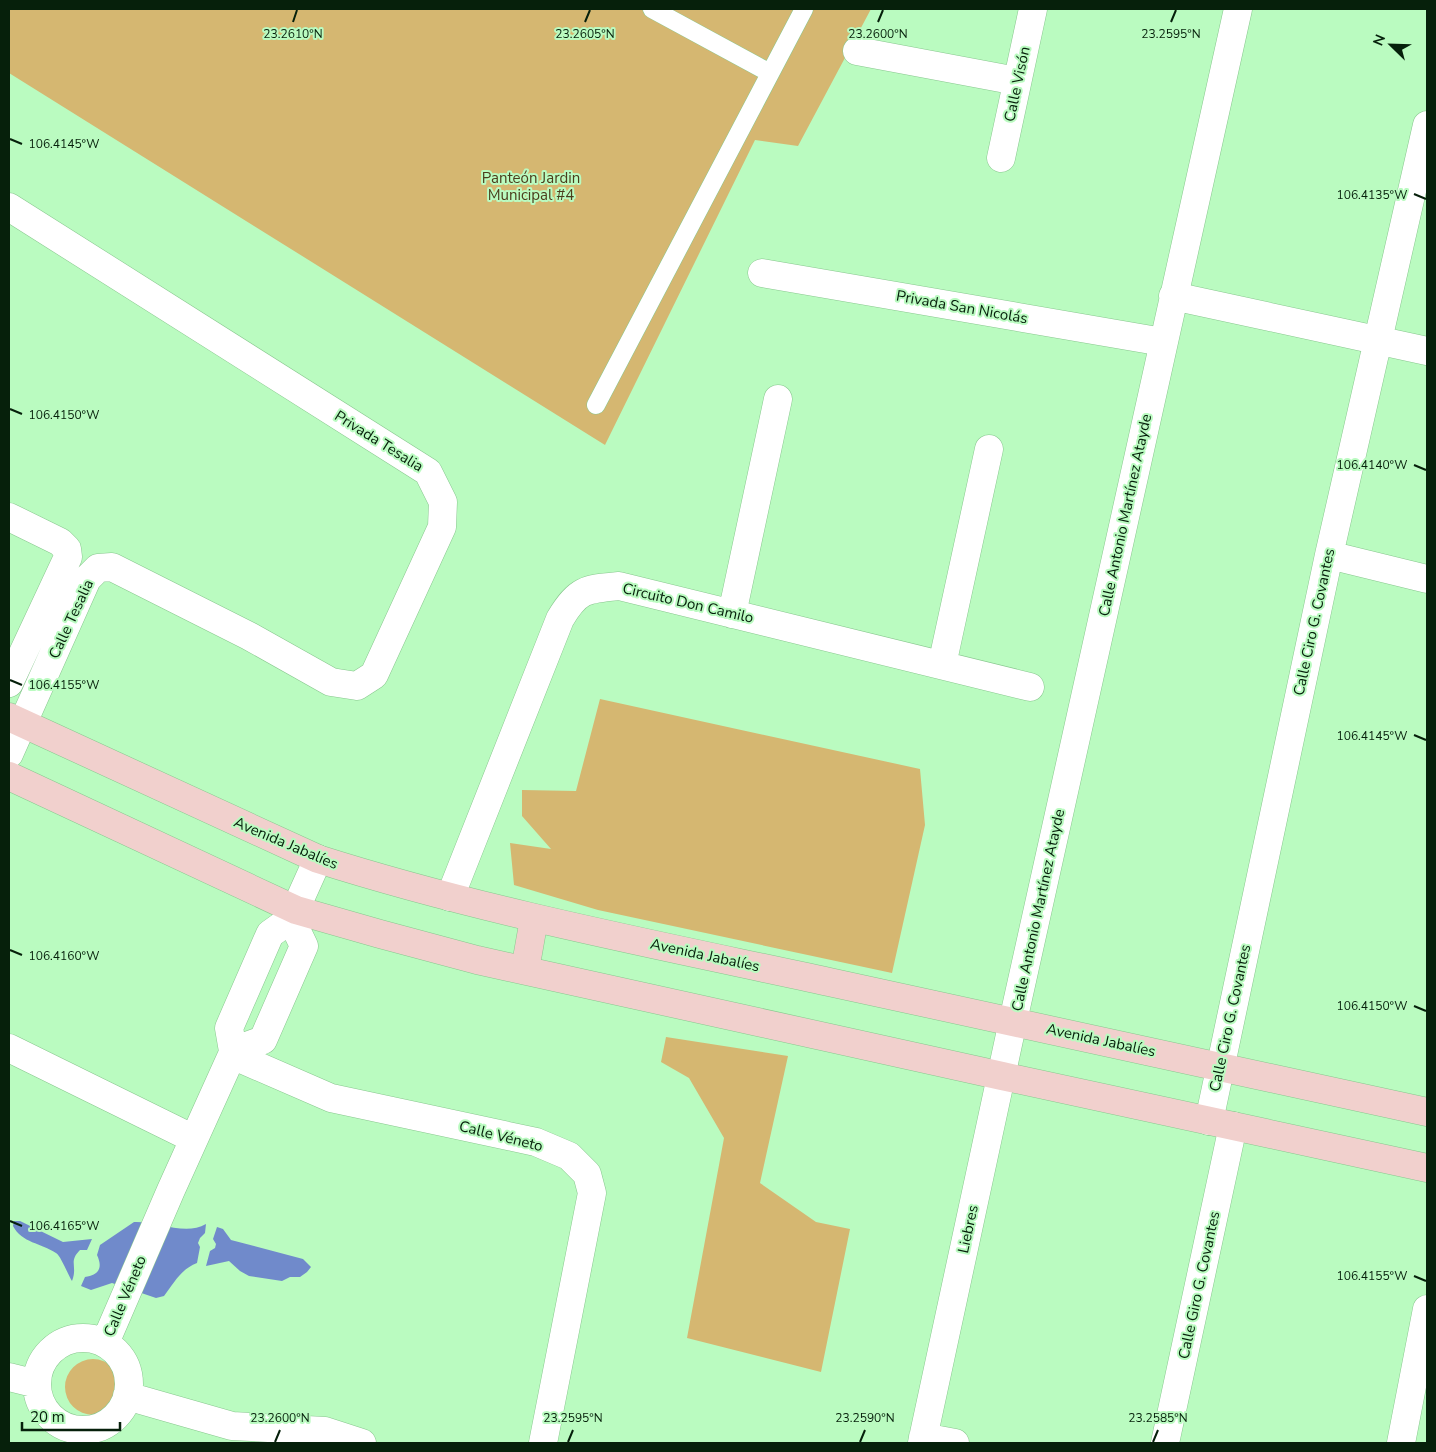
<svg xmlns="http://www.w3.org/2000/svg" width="1436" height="1452" font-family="'Nunito Sans',sans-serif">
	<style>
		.green { fill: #d5b771 }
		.water { fill: #708acb }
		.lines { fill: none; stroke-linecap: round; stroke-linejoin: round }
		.lane-casing { stroke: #88c78e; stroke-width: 19 }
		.street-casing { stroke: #88c78e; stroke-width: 29 }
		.secondary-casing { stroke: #88c78e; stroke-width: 29 }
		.lane { stroke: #fff; stroke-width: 18 }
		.street { stroke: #fff; stroke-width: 28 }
		.secondary { stroke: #f1d0cd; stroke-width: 28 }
		.ticks { fill: none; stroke: #06200b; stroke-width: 2 }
		.labels { text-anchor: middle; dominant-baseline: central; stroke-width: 4; stroke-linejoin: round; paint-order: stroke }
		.street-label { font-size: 15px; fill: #06200b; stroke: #bafbc0 }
		.park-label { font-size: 15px; fill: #4b3d1c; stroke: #bafbc0 }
		.ticks-label { font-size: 12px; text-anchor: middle; fill: #06200b; stroke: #bafbc0; stroke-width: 4; stroke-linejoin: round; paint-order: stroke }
	</style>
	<rect width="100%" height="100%" fill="#bafbc0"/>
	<path class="green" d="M9 9H871L798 146 755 140 605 445 9 73Z
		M600 699 920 769 925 825 892 973 598 910 514 885 510 843 551 849 522 816V790L576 791Z
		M666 1037 788 1056 760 1183 816 1222 850 1229 821 1372 687 1338 724 1138 689 1078 661 1062Z
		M65 1387a28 28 0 1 1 56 0a28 28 0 1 1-56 0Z"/>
	<path class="water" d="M14 1221H20L63 1242 92 1239 87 1250H80C68 1262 78 1266 72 1281 68 1275 61 1256 56 1253 41 1243 22 1243 13 1226Z
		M134 1222C157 1221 185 1236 206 1224L205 1233 200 1238 198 1243 200 1247 197 1263C181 1269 174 1283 164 1296L156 1298 112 1283 91 1290 81 1286 85 1277C99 1275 103 1268 97 1255L100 1245Z
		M217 1227 223 1229 231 1240 303 1259 311 1267 307 1272 300 1277H290L282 1281 249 1276 240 1271 229 1261 206 1266 210 1251 215 1248 216 1244 213 1239Z"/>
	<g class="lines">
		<g class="lane-casing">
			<path id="lane" d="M652 9 770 73
				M596 405 804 9"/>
		</g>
		<g class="street-casing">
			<path id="street" d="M857 51 1017 81
				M1001 158 1033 9
				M9 207 428 472 443 502 442 527 374 675 357 686 331 682 249 636 112 567 98 568 87 579 9 754
				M762 273 1163 342
				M1173 296 1427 351
				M9 517 60 542 67 549 68 557 9 683
				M1329 555 1427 579
				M732 614 778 399
				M942 665 989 449
				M450 897 560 619C578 589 586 589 619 586L1030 687
				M9 1048 194 1139
				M233 1051 263 1040 304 946 291 919
				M232 1055 331 1098 536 1142 569 1156 587 1174 592 1193 543 1443
				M1209 1121 1329 555 1427 125
				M37 1384a46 46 0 1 1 92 0a46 46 0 1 1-92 0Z
				M105 1343 171 1190 232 1055 233 1051 229 1028 270 934 291 919 318 859
				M9 1377 37 1384
				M127 1396 232 1426 325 1431 362 1443
				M923 1437 955 1443
				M922 1443 1013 1021 1238 9
				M1165 1443 1233 1126
				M1401 1443 1427 1309"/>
		</g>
		<g class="secondary-casing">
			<path id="secondary" d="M9 717 318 859C485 912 658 945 829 982 1029 1024 1228 1068 1427 1112
				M9 776 296 910 380 934 477 960 1002 1076 1427 1168
				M525 970 534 919"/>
		</g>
		<use href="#lane" class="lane"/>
		<use href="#street" class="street"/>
		<use href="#secondary" class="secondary"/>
	</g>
	<path class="ticks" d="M293 22 297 10M585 22 590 10M878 22 883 10M1171 22 1176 10M10 139 22 144M1414 194 1426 199M10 409 22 414M1414 465 1426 470M10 680 22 685M1414 735 1426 740M10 950 22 955M1414 1006 1426 1011M10 1221 22 1226M1414 1276 1426 1281M275 1442 280 1430M568 1442 573 1430M860 1442 865 1430M1153 1442 1158 1430"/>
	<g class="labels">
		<g class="street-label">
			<text transform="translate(1017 84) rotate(-78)">Calle Visón</text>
			<text transform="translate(962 307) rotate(10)">Privada San Nicolás</text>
			<text transform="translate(379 441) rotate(32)">Privada Tesalia</text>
			<text transform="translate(1125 515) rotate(-78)">Calle Antonio Martínez Atayde</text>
			<text transform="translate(688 603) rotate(13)">Circuito Don Camilo</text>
			<text transform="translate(71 619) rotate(-65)">Calle Tesalia</text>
			<text transform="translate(1314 622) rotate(-78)">Calle Ciro G. Covantes</text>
			<text transform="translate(286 843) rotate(23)">Avenida Jabalíes</text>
			<text transform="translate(1038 910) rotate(-78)">Calle Antonio Martínez Atayde</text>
			<text transform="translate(705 955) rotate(12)">Avenida Jabalíes</text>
			<text transform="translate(1230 1018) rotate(-78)">Calle Ciro G. Covantes</text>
			<text transform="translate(1101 1040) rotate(12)">Avenida Jabalíes</text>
			<text transform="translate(501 1136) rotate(14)">Calle Véneto</text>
			<text transform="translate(968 1229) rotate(-78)">Liebres</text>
			<text transform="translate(1199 1285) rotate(-78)">Calle Giro G. Covantes</text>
			<text transform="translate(125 1296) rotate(-67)">Calle Véneto</text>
		</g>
		<g class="park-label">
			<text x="531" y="178">Panteón Jardin<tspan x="531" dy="17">Municipal #4</tspan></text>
		</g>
	</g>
	<g class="ticks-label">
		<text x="293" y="38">23.2610°N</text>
		<text x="1171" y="38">23.2595°N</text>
		<text x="585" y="38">23.2605°N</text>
		<text x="878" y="38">23.2600°N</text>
		<text x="64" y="148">106.4145°W</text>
		<text x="1372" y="199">106.4135°W</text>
		<text x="64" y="419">106.4150°W</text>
		<text x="1372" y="469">106.4140°W</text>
		<text x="64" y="689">106.4155°W</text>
		<text x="1372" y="740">106.4145°W</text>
		<text x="64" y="960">106.4160°W</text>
		<text x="1372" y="1010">106.4150°W</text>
		<text x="64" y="1230">106.4165°W</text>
		<text x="1372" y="1280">106.4155°W</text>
		<text x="280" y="1422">23.2600°N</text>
		<text x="573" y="1422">23.2595°N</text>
		<text x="865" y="1422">23.2590°N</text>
		<text x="1158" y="1422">23.2585°N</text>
	</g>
	<rect width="1436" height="1452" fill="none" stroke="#06200b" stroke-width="20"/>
	<g transform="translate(1391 45) rotate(293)" stroke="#bafbc0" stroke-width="4" paint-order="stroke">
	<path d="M0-4L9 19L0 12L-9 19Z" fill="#06200b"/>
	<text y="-8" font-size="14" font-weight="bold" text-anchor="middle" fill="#06200b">N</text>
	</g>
	<path d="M22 1422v8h98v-8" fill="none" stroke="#06200b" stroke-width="2.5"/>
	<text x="30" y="1422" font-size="15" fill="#06200b" stroke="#bafbc0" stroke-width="4" paint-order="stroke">20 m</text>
</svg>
